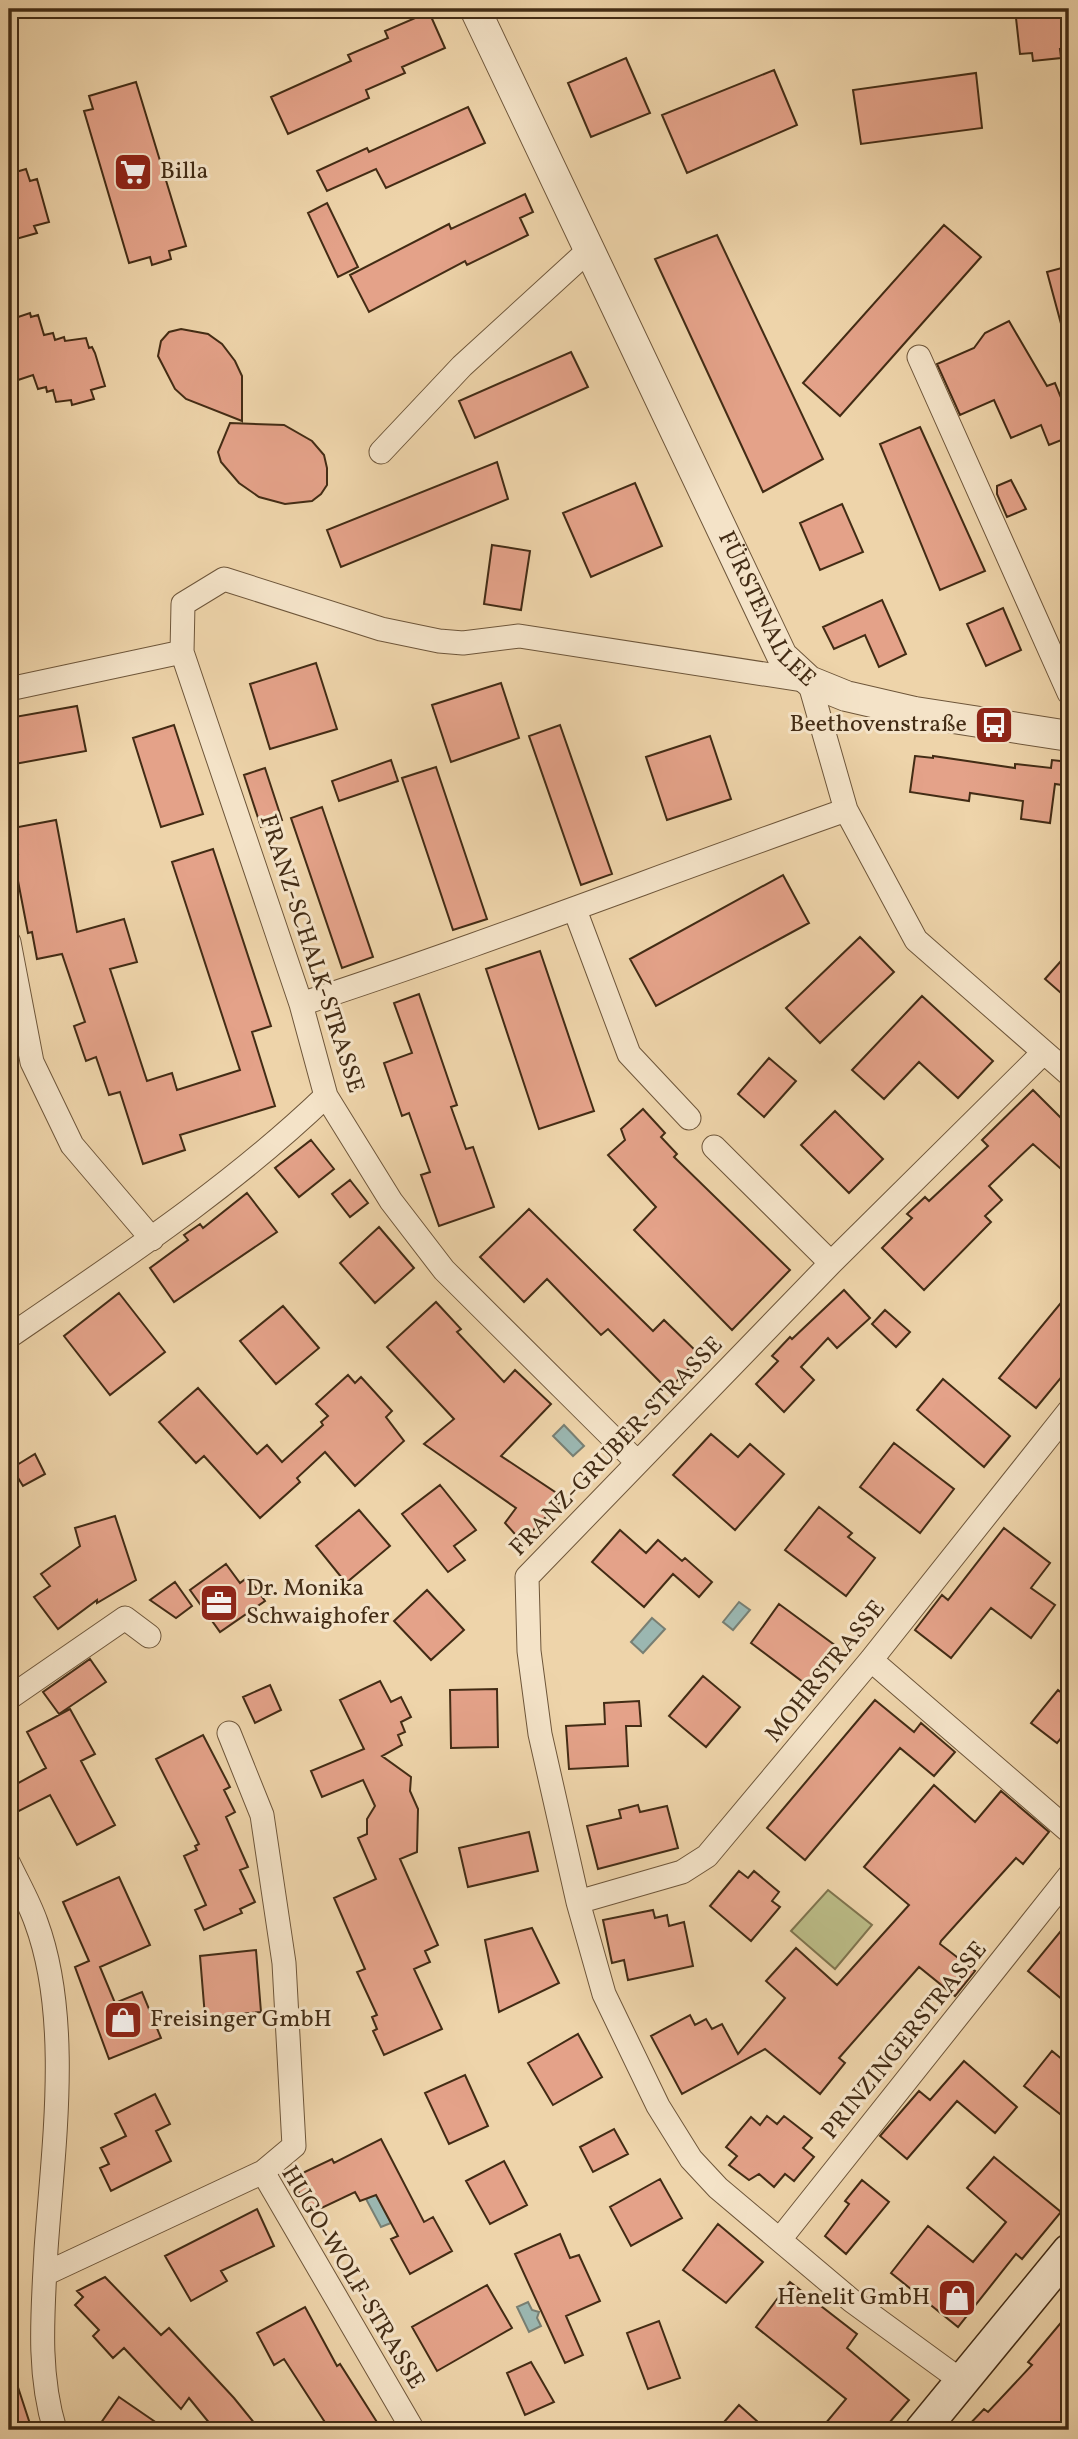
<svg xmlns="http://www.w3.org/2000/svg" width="1078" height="2439" font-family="Vollkorn,serif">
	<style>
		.green { fill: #bbbc87; stroke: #7f744e; stroke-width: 2 }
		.water { fill: #9bb7b1; stroke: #787f73; stroke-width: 2 }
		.building { fill: #e4a289; stroke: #432c15; stroke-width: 2 }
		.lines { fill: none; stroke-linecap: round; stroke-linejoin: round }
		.minor-casing { stroke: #6e563a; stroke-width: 25 }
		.tertiary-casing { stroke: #6e563a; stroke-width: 32 }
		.secondary-casing { stroke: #432c15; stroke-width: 36 }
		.minor { stroke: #f4e3c8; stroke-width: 23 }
		.tertiary { stroke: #f4e3c8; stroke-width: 30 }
		.secondary { stroke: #f4e3c8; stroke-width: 33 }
		.labels { text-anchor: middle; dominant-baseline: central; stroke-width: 6; stroke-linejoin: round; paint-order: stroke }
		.poi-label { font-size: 24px; fill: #432c15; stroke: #f4e3c8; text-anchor: start }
		.street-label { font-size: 24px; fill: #432c15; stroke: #f4e3c8 }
	</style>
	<rect width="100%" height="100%" fill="#eed4aa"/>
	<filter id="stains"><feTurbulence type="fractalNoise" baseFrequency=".00286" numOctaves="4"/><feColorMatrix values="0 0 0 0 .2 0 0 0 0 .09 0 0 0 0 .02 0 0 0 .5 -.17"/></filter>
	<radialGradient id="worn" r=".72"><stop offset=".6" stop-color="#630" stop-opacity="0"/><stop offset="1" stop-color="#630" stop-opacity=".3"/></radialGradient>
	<path class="green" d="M828 1890 872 1925 835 1969 791 1931Z"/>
	<path class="water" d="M564 1425 584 1446 573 1456 553 1436Z
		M739 1602 750 1610 733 1630 723 1622Z
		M652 1618 665 1629 643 1653 631 1642Z
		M376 2194 391 2223 381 2227 366 2199Z
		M528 2302 532 2310 539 2312 537 2318 541 2326 529 2332 517 2307Z"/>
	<path class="building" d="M1015 9H1069V49H1060L1061 58 1033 61 1032 53 1020 54Z
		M429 12 445 48 402 67 405 73 366 90 369 98 288 134 271 97 351 61 348 55 388 38 385 31Z
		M626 58 650 113 591 137 568 83Z
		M774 70 797 125 687 173 662 115Z
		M976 73 982 128 861 144 853 90Z
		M136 82 186 246 169 251 171 259 152 265 150 257 129 263 84 111 93 109 89 96Z
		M468 107 485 143 386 188 376 169 327 191 317 171 367 148 369 152Z
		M26 169 30 181 37 179 49 222 34 226 37 233 9 241V174Z
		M525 194 533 212 520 218 528 235 467 265 465 261 369 312 350 275 449 224 451 229Z
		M327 203 358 267 338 277 308 213Z
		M944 225 981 257 840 416 803 383Z
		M717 235 823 459 763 492 655 259Z
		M1069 266V330L1063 331 1047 272Z
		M30 313 31 317 38 315 44 335 53 333 55 340 64 337 65 341 86 338 89 348 92 347 95 353 105 386 91 390 94 399 72 405 71 400 56 402 53 390 47 392 46 387 38 389 33 375 9 383V320Z
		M1009 321 1047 386 1055 383 1069 417V437L1049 445 1041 425 1011 438 994 400 960 415 937 364 974 348 985 333Z
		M181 329 208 334 222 344 235 361 242 376V421L186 399 175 389 158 356 161 341 169 332Z
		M571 352 588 387 475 438 459 401Z
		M230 423 284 425 312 441 324 455 327 468V485L321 494 312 501 285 504 259 497 239 483 221 462 218 452Z
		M920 427 985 571 940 590 880 444Z
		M497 462 508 499 341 567 327 530Z
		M1011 480 1026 509 1007 517 997 494V486Z
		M635 483 662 546 591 577 563 513Z
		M842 504 863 552 820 570 800 523Z
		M492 545 530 551 521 610 484 604Z
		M882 600 906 654 879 667 865 635 834 649 823 627Z
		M1003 608 1021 650 986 666 967 624Z
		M316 663 337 729 270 749 250 684Z
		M501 683 519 738 451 762 432 705Z
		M77 706 86 751 9 765V718Z
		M174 725 203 814 161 827 133 738Z
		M560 725 612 874 581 885 529 736Z
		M710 736 731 799 667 820 646 757Z
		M915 756 933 758V756L1015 768V764L1051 768 1052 760 1069 762V786L1055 784 1050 823 1021 819 1023 801 970 793 969 801 910 792Z
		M391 760 398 781 339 801 332 781Z
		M436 767 487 919 453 930 402 778Z
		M265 768 282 820 261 827 244 775Z
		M322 807 373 957 342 968 291 818Z
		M56 820 77 932 124 919 137 962 110 969 147 1081 172 1073 177 1090 240 1070 172 862 213 849 271 1026 252 1032 275 1106 180 1135 185 1150 143 1164 120 1092 109 1095 96 1057 86 1061 74 1026 85 1022 62 954 37 959 32 932 28 933 13 855 18 854 13 828Z
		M783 875 809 923 656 1006 630 959Z
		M860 937 894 972 820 1043 786 1008Z
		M540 951 594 1111 539 1129 486 969Z
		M1069 952V1000L1045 979Z
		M419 994 457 1105 451 1107 466 1149 473 1147 494 1207 439 1226 421 1175 430 1172 409 1113 402 1116 384 1063 412 1053 394 1003Z
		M922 996 993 1061 958 1098 919 1062 884 1099 852 1070Z
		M769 1058 796 1081 764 1117 738 1094Z
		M1033 1090 1069 1126V1176L1033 1144 989 1186 1002 1200 985 1216 991 1222 924 1290 882 1248 912 1218 907 1214 925 1197 929 1201 988 1146 982 1140Z
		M643 1109 665 1133 661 1137 677 1154 674 1157 790 1270 732 1330 634 1230 656 1207 608 1155 625 1140 621 1129Z
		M835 1111 883 1159 849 1193 801 1145Z
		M311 1140 334 1169 299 1197 275 1168Z
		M350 1180 368 1203 350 1217 332 1194Z
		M247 1193 277 1232 174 1302 150 1268 188 1240 184 1235 200 1224 203 1228Z
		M529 1209 653 1331 664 1320 701 1356 668 1390 608 1329 601 1335 547 1279 524 1302 480 1257Z
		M379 1227 414 1268 375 1303 340 1263Z
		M844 1290 870 1318 837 1348 828 1338 801 1367 814 1380 784 1412 756 1384 778 1361 772 1356 790 1337 792 1339Z
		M119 1293 165 1352 110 1395 64 1336Z
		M1069 1293V1368L1036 1408 999 1378Z
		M436 1302 461 1329 457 1332 504 1382 515 1370 551 1404 501 1456 564 1498 522 1542 505 1523 516 1508 424 1444 454 1419 387 1347Z
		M283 1306 319 1348 276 1384 240 1341Z
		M885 1310 910 1332 896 1347 872 1324Z
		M348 1375 355 1383 361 1377 392 1411 386 1417 404 1441 355 1486 325 1452 297 1478 300 1482 260 1518 204 1456 196 1463 159 1422 198 1388 257 1454 267 1445 282 1462 323 1425 321 1422 328 1416 316 1404Z
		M943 1379 1010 1436 984 1467 917 1410Z
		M711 1434 738 1457 750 1444 784 1474 735 1530 673 1475Z
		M894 1443 954 1489 920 1533 860 1487Z
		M35 1454 45 1474 23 1486 12 1468Z
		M440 1485 476 1530 454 1546 465 1560 448 1572 402 1514Z
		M819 1507 852 1533 848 1537 875 1558 846 1596 785 1550Z
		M359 1510 390 1546 346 1583 316 1546Z
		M115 1516 136 1580 97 1603V1600L58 1629 34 1597 50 1586 41 1574 80 1546 75 1528Z
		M1004 1528 1050 1563 1031 1588 1055 1605 1031 1638 991 1608 951 1658 915 1630 942 1595 948 1600Z
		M620 1530 646 1553 658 1540 682 1561 685 1558 712 1582 699 1597 673 1574 644 1607 592 1562Z
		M226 1564 240 1583 248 1577 265 1601 220 1632 190 1590Z
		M175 1582 192 1606 176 1618 150 1600Z
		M427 1590 464 1630 431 1660 394 1621Z
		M779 1604 836 1646 807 1685 751 1643Z
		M90 1659 106 1682 59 1714 43 1692Z
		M703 1676 740 1707 706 1747 669 1716Z
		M380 1681 391 1702 401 1697 411 1717 401 1722 405 1732 398 1735 402 1745 382 1756 411 1777 410 1791 418 1809 417 1852 400 1859 438 1945 425 1951 430 1962 414 1969 442 2029 384 2055 373 2031 377 2029 372 2017 377 2015 357 1972 365 1969 334 1898 376 1879 358 1838 367 1834V1819L375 1806 363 1780 322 1797 311 1771 364 1749 340 1700Z
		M270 1685 281 1710 255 1723 243 1697Z
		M497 1689 498 1747 451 1748 450 1690Z
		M1058 1690 1069 1699V1728L1057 1743 1031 1723Z
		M875 1700 914 1732 921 1723 955 1752 934 1776 900 1748 805 1860 767 1828Z
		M639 1701 641 1726H626L628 1766 569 1769 566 1726 605 1724 604 1703Z
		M70 1709 95 1754 81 1761 115 1825 77 1845 50 1795 17 1812 9 1797V1788L46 1768 27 1732Z
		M203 1735 230 1787 224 1790 235 1812 226 1817 248 1867 240 1870 255 1902 240 1909 242 1913 204 1930 195 1910 206 1905 184 1856 197 1850 195 1846 199 1844 156 1759Z
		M934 1785 975 1822 1001 1791 1049 1832 1023 1864 1016 1858 941 1941 940 1944 975 1971 955 1996 919 1967 839 2058 845 2063 820 2094 765 2049 682 2094 651 2036 690 2015 695 2025 706 2019 712 2029 722 2024 738 2054 785 1998 766 1981 796 1948 837 1985 909 1905 864 1867Z
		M638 1805 640 1812 667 1806 678 1848 598 1869 587 1826 621 1818 619 1810Z
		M529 1832 538 1871 468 1887 459 1848Z
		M739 1871 748 1878 754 1871 779 1892 772 1901 780 1907 751 1941 710 1906Z
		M119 1877 150 1945 100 1967 115 2003 142 1992 161 2038 109 2059 75 1967 89 1961 63 1902Z
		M653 1910 655 1918 667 1915 669 1926 684 1922 693 1966 628 1980 624 1960 612 1963 603 1920Z
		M1069 1921V2005L1028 1971Z
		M532 1928 559 1983 499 2012 485 1940Z
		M256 1950 261 2012 205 2017 200 1956Z
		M578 2034 602 2077 553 2105 528 2063Z
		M1052 2051 1069 2065V2121L1024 2086Z
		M964 2061 1017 2107 995 2133 957 2101 907 2159 880 2136 919 2091 930 2100Z
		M465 2075 488 2126 449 2144 425 2093Z
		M155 2094 170 2124 156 2131 171 2161 111 2191 100 2168 109 2164 101 2148 126 2136 115 2114Z
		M767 2116 777 2124 784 2116 812 2138 803 2148 814 2157 794 2181 785 2174 774 2187 759 2174 749 2180 729 2165 737 2156 726 2147 751 2117 760 2125Z
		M614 2129 628 2154 593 2172 580 2147Z
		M381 2139 424 2222 433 2217 452 2251 410 2274 391 2239 398 2236 376 2195 360 2201 355 2192 309 2214 292 2178 332 2159 334 2163Z
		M994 2157 1061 2212 1022 2259 1016 2254 958 2327 891 2273 928 2226 973 2262 1006 2222 967 2188Z
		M504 2161 527 2205 490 2224 466 2181Z
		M660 2179 682 2218 631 2246 610 2207Z
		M862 2180 889 2202 846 2254 825 2236 849 2204 845 2201Z
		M257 2209 274 2246 221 2271 227 2281 191 2301 165 2256Z
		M718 2224 763 2262 726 2303 683 2270Z
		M560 2234 570 2258 579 2255 600 2301 566 2316 583 2355 565 2363 515 2254Z
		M105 2277 161 2335 169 2328 234 2398 260 2430H215L189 2398 181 2409 124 2348 113 2358 93 2336 99 2330 75 2305 83 2297 77 2291Z
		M790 2282 857 2334 847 2348 909 2400 883 2430H820L846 2399 756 2327Z
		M487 2285 512 2328 437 2371 412 2327Z
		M305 2307 337 2366 340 2364 382 2430H330L284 2359 274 2365 257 2333Z
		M1069 2313V2421L1061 2430H964L984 2409 988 2412 1032 2365 1028 2362Z
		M659 2321 680 2378 648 2389 627 2333Z
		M531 2362 554 2402 525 2415 507 2373Z
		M13 2372 32 2430H9V2373Z
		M119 2397 167 2430H96Z
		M739 2405 767 2430H717Z"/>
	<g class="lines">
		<g class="minor-casing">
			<path id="minor" d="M919 357 1069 693
				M381 452 462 366 591 248
				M182 652 301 1004 326 1096 391 1201 444 1270 636 1461
				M9 689 182 652 183 604 224 579 381 629 439 641 463 643 519 636 809 681 846 810 916 940 1069 1074
				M575 910 629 1054 689 1118
				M9 942 32 1062 72 1145 152 1239
				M301 1004C485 944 664 874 846 810
				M714 1147 831 1263
				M10 1336C119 1261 230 1188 326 1096
				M871 1660 1069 1831
				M9 1698 125 1618 149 1636
				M229 1733 262 1815 284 1963 294 2146 263 2172
				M9 1864C18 1883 29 1902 36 1922 72 2019 53 2148 46 2250 43 2311 37 2371 55 2430
				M578 1902 682 1872 707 1856 871 1660 1069 1411
				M781 2238 1069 1876
				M45 2274 263 2172 413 2430
				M963 2382 852 2301 718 2188 691 2159 658 2106 604 1994 578 1902 540 1734 529 1651 527 1577 831 1263 1044 1052"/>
		</g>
		<g class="tertiary-casing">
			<g id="tertiary">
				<path id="s1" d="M475 9 782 656 809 681 846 696 915 712 1069 736"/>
			</g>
		</g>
		<g class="secondary-casing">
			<path id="secondary" d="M922 2430 1069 2251"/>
		</g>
		<use href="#minor" class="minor"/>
		<use href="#tertiary" class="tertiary"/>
		<use href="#secondary" class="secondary"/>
	</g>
	<defs>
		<g id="supermarket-square" transform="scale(2.0125)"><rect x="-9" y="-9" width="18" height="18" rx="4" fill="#8f2418" stroke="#f4e3c8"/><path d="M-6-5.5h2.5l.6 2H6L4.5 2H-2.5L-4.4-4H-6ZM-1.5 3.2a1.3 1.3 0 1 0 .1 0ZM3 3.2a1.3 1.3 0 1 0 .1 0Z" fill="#fff"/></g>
		<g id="bus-square" transform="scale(2.0125)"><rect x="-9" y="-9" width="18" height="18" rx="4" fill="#8f2418" stroke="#f4e3c8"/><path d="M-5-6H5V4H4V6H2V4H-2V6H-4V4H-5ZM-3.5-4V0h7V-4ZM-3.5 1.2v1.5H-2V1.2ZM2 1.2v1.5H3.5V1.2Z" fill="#fff"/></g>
		<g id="office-square" transform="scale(2.0125)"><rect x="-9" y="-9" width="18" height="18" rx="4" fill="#8f2418" stroke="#f4e3c8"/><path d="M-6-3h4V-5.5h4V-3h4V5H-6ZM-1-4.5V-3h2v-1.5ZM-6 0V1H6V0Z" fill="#fff"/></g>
		<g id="shop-square" transform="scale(2.0125)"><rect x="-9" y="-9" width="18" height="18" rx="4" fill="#8f2418" stroke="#f4e3c8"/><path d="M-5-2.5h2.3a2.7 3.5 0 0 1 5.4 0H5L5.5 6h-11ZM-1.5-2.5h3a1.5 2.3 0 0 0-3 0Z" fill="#fff"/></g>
	</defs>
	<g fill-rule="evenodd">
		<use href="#supermarket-square" x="133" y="172"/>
		<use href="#bus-square" x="994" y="725"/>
		<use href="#office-square" x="219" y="1603"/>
		<use href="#shop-square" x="123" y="2020"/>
		<use href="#shop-square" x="957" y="2298"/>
	</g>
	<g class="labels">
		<g class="poi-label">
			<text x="160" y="172">Billa</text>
			<text x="967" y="725" text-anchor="end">Beethovenstraße</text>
			<text x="246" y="1589">Dr. Monika<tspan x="246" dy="28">Schwaighofer</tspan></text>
			<text x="150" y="2020">Freisinger GmbH</text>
			<text x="930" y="2298" text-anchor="end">Henelit GmbH</text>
		</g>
		<g class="street-label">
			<text stroke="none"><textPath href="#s1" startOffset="668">FÜRSTENALLEE</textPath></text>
			<text transform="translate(311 954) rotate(72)">FRANZ-SCHALK-STRASSE</text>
			<text transform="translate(617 1447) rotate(-46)">FRANZ-GRUBER-STRASSE</text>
			<text transform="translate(826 1672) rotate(-51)">MOHRSTRASSE</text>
			<text transform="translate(905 2041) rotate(-51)">PRINZINGERSTRASSE</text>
			<text transform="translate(352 2278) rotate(59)">HUGO-WOLF-STRASSE</text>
		</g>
	</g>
	<rect width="1078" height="2439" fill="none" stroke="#eed4aa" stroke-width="35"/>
	<rect x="10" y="10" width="1057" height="2418" fill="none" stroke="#432c15" stroke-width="3.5"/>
	<rect x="18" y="18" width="1043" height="2404" fill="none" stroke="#432c15" stroke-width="2"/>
	<rect width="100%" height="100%" filter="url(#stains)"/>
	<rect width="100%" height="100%" fill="url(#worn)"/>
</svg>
